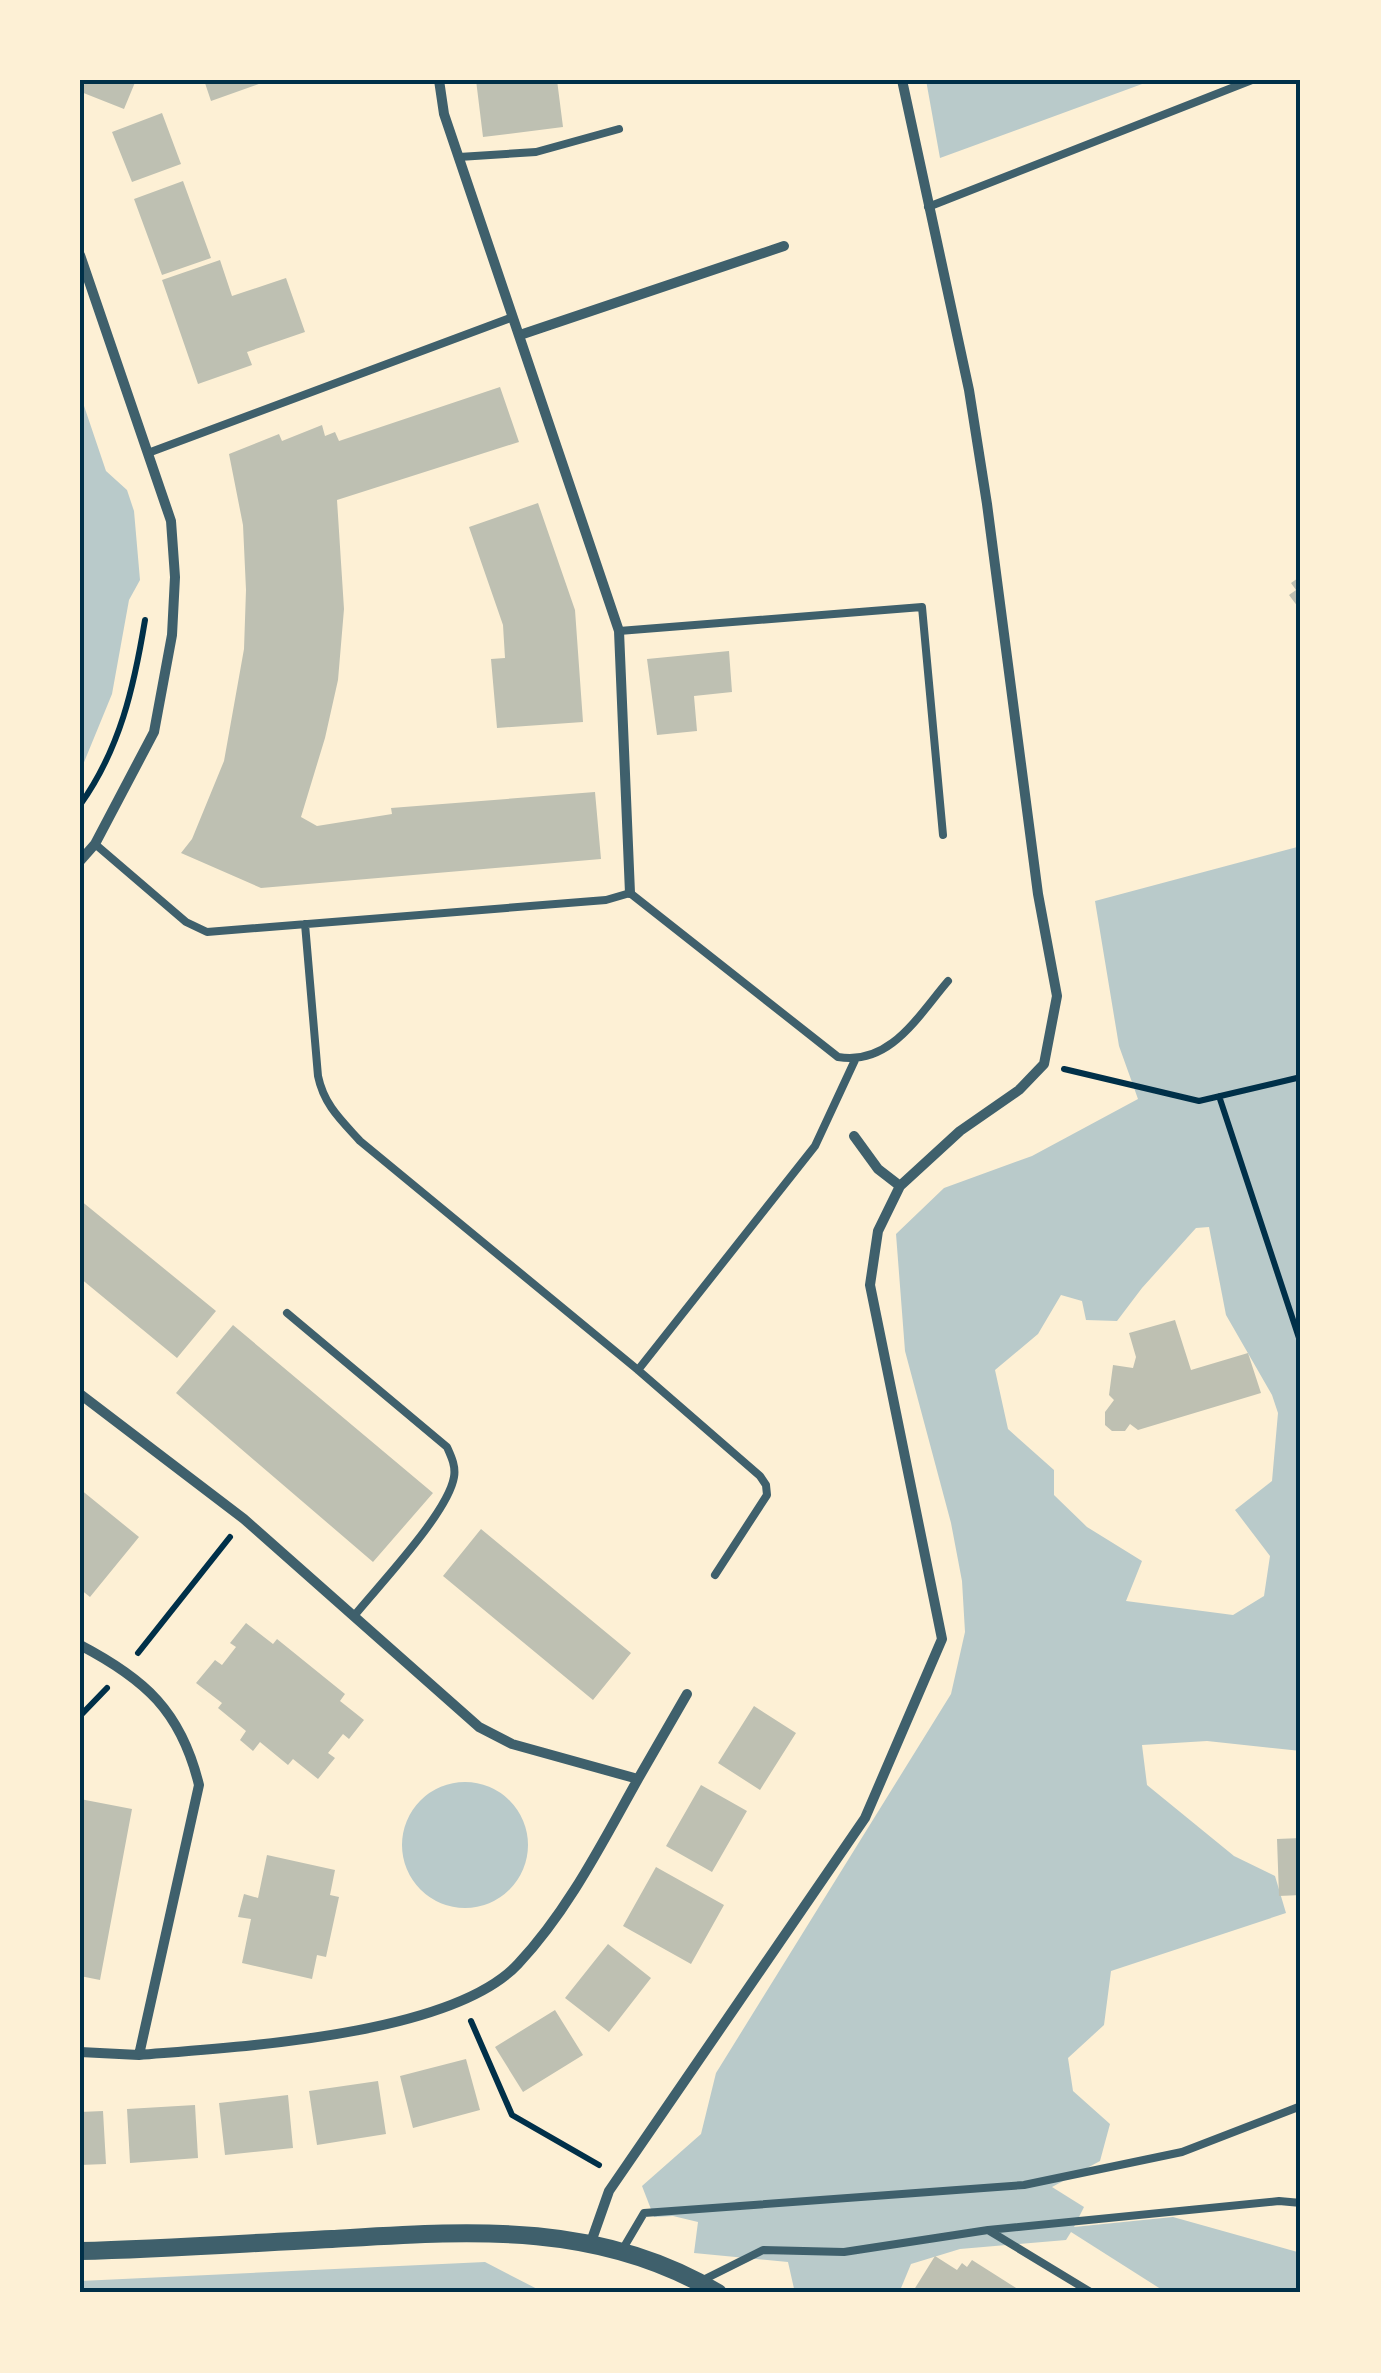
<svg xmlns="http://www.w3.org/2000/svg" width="1381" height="2373" font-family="'IBM Plex Sans',sans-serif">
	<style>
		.green { fill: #b9caca; fill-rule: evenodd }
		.building { fill: #bec0b2 }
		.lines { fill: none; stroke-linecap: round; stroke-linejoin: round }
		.path { stroke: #003049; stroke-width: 6 }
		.service { stroke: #3f606c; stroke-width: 8 }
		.minor { stroke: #3f606c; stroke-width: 10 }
		.tertiary { stroke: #3f606c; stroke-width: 18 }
		.neatline { fill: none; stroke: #003049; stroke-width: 4 }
	</style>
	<rect width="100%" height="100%" fill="#fdf0d5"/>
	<path class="green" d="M926 80H1153L940 158Z
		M80 394 106 471 127 490 134 511 140 580 129 600 112 694 80 772Z
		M1301 846V1751L1207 1741 1142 1745 1147 1785 1234 1856 1275 1876 1286 1913 1111 1971 1104 2025 1068 2058 1073 2091 1110 2124 1100 2161 1052 2187 1084 2207 1074 2227 1173 2217 1301 2253V2293H1167L1071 2232 1066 2240 960 2249 911 2264 899 2293H795L788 2262 694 2253 698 2222 673 2216 654 2217 642 2186 701 2134 716 2073 951 1694 965 1632 962 1581 951 1523 905 1351 896 1234 944 1188 1032 1156 1138 1099 1119 1046 1095 901ZM1209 1227 1226 1315 1272 1395 1278 1413 1272 1481 1235 1510 1270 1556 1264 1596 1233 1615 1126 1601 1142 1561 1087 1527 1054 1495V1470L1008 1429 995 1370 1038 1334 1061 1295 1082 1301 1086 1320 1117 1321 1142 1288 1196 1228Z
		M402 1845a63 63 0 1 1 126 0a63 63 0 1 1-126 0Z
		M485 2262 545 2293H80V2281Z"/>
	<path class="building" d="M86 80H136L124 109 81 92Z
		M204 80H267V81L211 101Z
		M476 80H557L563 127 483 137Z
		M162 113 181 164 132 182 112 132Z
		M183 181 211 258 162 275 134 199Z
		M220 260 232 296 286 278 305 332 247 352 252 365 198 384 162 280Z
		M500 387 519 442 337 500 344 609 338 680 325 738 301 817 317 826 392 814 391 808 595 792 601 859 261 888 181 853 192 839 224 761 244 649 246 590 243 525 229 454 279 434 282 441 322 425 325 436 335 432 339 441Z
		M538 503 575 610 583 722 497 728 491 659 505 658 503 625 469 527Z
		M1301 576V611L1289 595 1296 590 1291 583Z
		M729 651 732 692 694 696 697 731 657 735 647 659Z
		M80 1200 216 1311 177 1358 80 1278Z
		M1175 1320 1191 1370 1248 1353 1261 1393 1138 1430 1130 1424 1125 1431H1112L1105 1425V1412L1114 1400 1109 1395 1113 1365 1133 1368 1136 1357 1129 1333Z
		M233 1325 433 1493 373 1562 176 1393Z
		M80 1489 139 1537 90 1597 80 1589Z
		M481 1529 631 1653 593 1700 443 1576Z
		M246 1623 273 1644 277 1639 345 1694 340 1701 364 1720 349 1739 343 1734 328 1753 335 1758 318 1779 293 1759 288 1765 260 1742 253 1751 240 1740 246 1731 218 1708 222 1703 196 1683 215 1660 222 1665 236 1647 230 1643Z
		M754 1706 796 1733 760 1790 718 1763Z
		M701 1785 747 1811 712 1872 666 1846Z
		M80 1799 132 1809 100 1980 80 1976Z
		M1301 1838V1895L1279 1896 1277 1839Z
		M267 1855 335 1870 330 1895 339 1897 326 1957 317 1955 312 1979 242 1963 251 1919 238 1917 244 1894 258 1898Z
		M656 1867 724 1905 691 1964 623 1926Z
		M608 1944 651 1978 609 2032 565 1998Z
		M555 2010 583 2055 523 2092 495 2047Z
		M466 2059 480 2110 413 2128 400 2076Z
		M378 2081 386 2134 317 2145 309 2091Z
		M288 2095 293 2148 225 2155 219 2103Z
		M195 2105 198 2158 130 2163 127 2109Z
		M103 2111 106 2164 80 2165V2112Z
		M935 2256 957 2270 962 2263 967 2267 972 2260 1024 2293H951L946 2290 944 2293H912Z"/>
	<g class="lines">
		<path class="path" d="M80 805C120 749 134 687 145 620
			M1064 1069 1199 1101 1301 1077
			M1219 1096 1301 1344
			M138 1653 230 1537
			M80 1716 107 1688
			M471 2021 512 2115 599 2165"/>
		<path class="service" d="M459 157 536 152 619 129
			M928 207 1252 80
			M148 453 513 317
			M619 631 922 607 943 835
			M95 844 186 922 207 932 606 900 630 893 838 1057C890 1066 918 1016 948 981
			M305 924 318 1076C324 1105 341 1120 360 1141L638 1370 760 1476 766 1485 767 1495 715 1575
			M287 1313 447 1447C451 1456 456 1466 454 1477 448 1513 379 1585 354 1616
			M638 1370 815 1146 855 1060
			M988 2230 1279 2201 1301 2203
			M621 2252 644 2213 1024 2185 1182 2152 1301 2106
			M699 2282 763 2250 844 2252 988 2230 1092 2293"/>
		<path class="minor" d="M439 80 444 114 619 631 630 893
			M80 255 171 521 175 577 172 635 154 732 95 844 80 861
			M520 335 784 246
			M854 1136 878 1169 900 1186
			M80 1394 244 1519 479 1727 512 1744 638 1779C602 1843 568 1911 518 1964 451 2036 236 2047 139 2055
			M80 1645C145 1679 181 1711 199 1785L139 2055 80 2052
			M638 1779 687 1694
			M591 2242 609 2191 865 1818 942 1639 870 1285 878 1231 900 1186 960 1131 1019 1090 1044 1064 1057 996 1038 894 987 504 969 390 902 80"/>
		<path class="tertiary" d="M80 2251C164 2249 248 2243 332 2239 466 2231 597 2220 718 2293"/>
	</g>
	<rect width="1381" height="2373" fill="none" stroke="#fdf0d5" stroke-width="165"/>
	<rect x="82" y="82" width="1216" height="2208" class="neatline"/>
</svg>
